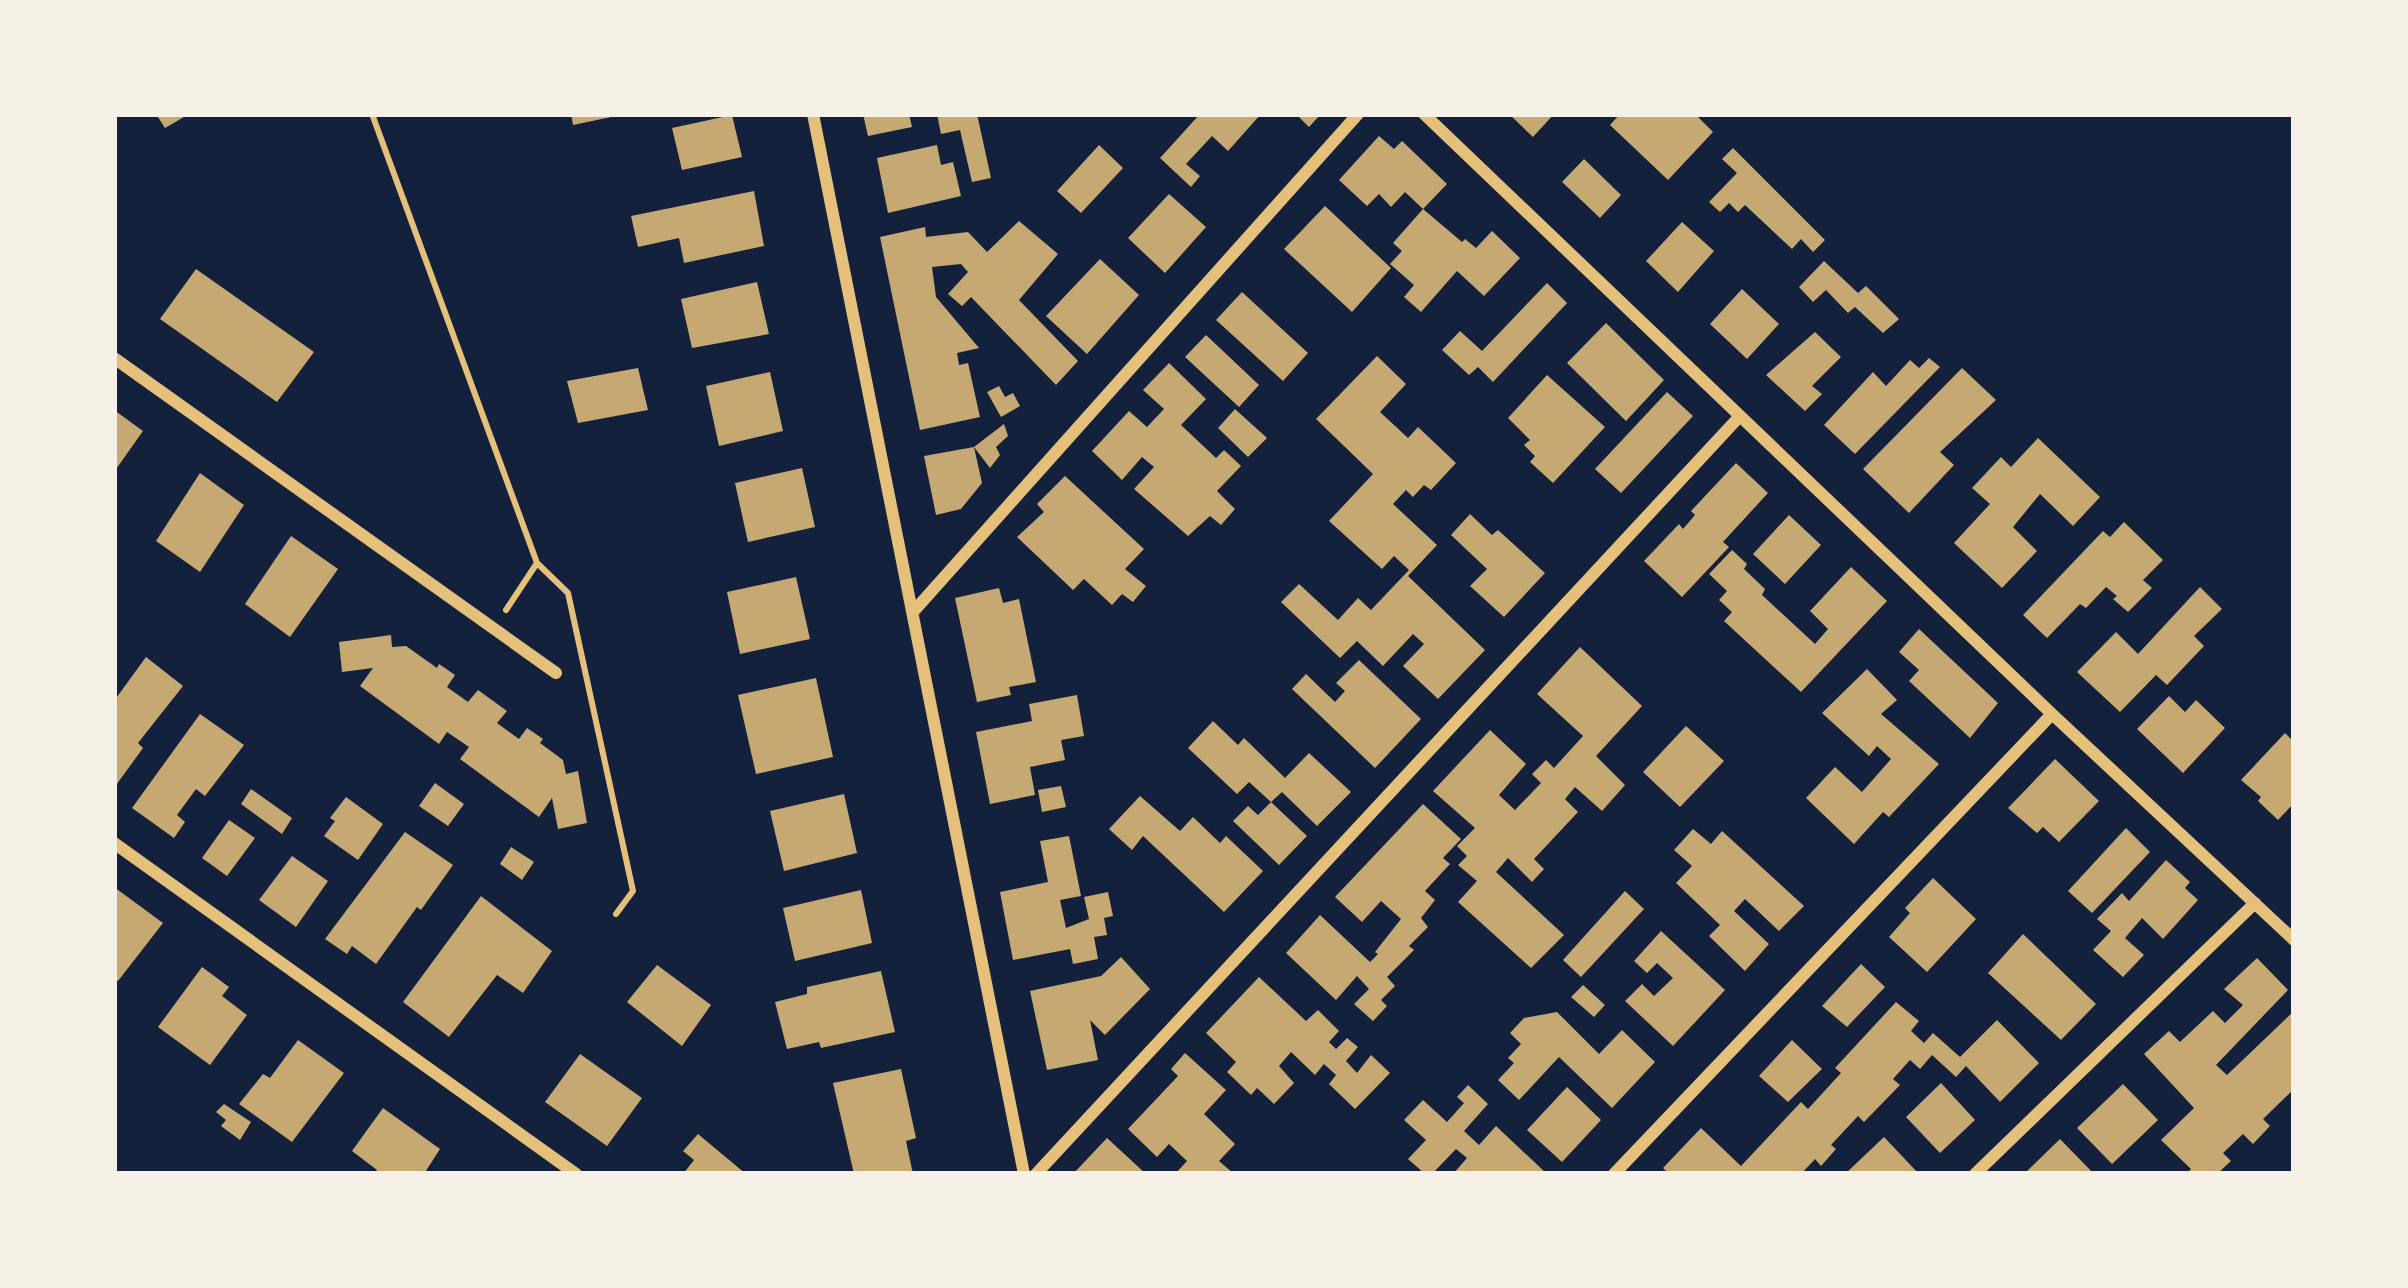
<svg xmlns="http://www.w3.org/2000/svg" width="2408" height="1288" font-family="Quicksand,sans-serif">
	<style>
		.building { fill: #c6a872 }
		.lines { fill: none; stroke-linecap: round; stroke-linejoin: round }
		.path { stroke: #e5c07b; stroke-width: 6 }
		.minor { stroke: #e5c07b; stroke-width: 12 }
	</style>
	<rect width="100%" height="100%" fill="#14213d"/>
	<path class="building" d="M156 114H189L165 128Z
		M571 114H616V116L573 125Z
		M863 114H909L912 127 868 136Z
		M937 114H977L991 178 972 182 960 130 941 134Z
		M1200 114H1261L1228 151 1212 136 1186 164 1200 176 1191 187 1160 158Z
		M1296 114H1321L1309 127Z
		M1509 114H1554L1533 137Z
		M1620 114H1695L1713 132 1668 180 1610 125Z
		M732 115 742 157 682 170 672 128Z
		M1379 136 1394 149 1402 141 1447 184 1423 209 1462 242 1465 239 1476 248 1492 231 1520 258 1484 296 1457 271 1421 312 1404 297 1414 285 1390 264 1402 251 1393 243 1423 209 1405 192 1391 207 1379 194 1367 206 1339 180Z
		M937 145 941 165 953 162 961 196 888 213 877 158Z
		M1099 145 1123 168 1081 213 1057 191Z
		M1733 148 1825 240 1813 252 1801 239 1792 249 1745 205 1738 212 1729 203 1720 212 1709 202 1737 173 1722 159Z
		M1584 159 1621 195 1600 218 1562 182Z
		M754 191 764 246 684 263 679 238 638 247 631 216Z
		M1169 194 1206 227 1165 273 1128 238Z
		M1325 206 1391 268 1352 312 1284 249Z
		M1019 221 1058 254 1019 300 1078 361 1056 385 971 297 962 306 948 294 968 272 961 264 932 267 936 297 979 348 957 353 959 365 968 363 980 417 920 430 880 237 925 227 926 237 968 232 987 252Z
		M1682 222 1714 251 1678 292 1646 261Z
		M1100 259 1139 295 1087 354 1046 316Z
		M1824 261 1858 293 1866 286 1899 319 1883 333 1855 307 1848 313 1826 290 1813 302 1799 287Z
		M196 269 314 352 277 402 160 319Z
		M757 282 769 334 692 348 681 299Z
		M1547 283 1567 303 1493 382 1478 367 1469 375 1442 350 1460 331 1482 351Z
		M1742 289 1779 324 1747 359 1710 324Z
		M1242 292 1308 353 1283 381 1216 320Z
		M1606 323 1664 380 1626 421 1567 363Z
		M1815 332 1841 357 1812 386 1822 394 1805 411 1766 375Z
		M1206 335 1259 385 1239 407 1185 357Z
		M1377 356 1406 384 1380 412 1408 438 1418 427 1456 463 1431 490 1424 485 1413 497 1406 490 1393 504 1437 545 1408 576 1485 650 1438 699 1403 666 1424 644 1413 634 1383 666 1357 641 1340 658 1281 602 1299 584 1338 620 1358 598 1371 610 1409 570 1394 556 1382 569 1329 521 1373 474 1316 419Z
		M1929 358 1940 367 1855 454 1824 425 1873 372 1886 386 1910 360 1919 368Z
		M1169 363 1206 399 1181 425 1216 458 1224 450 1241 466 1217 491 1235 509 1221 525 1210 516 1188 536 1134 489 1154 467 1142 457 1122 480 1092 451 1129 411 1147 427 1164 409 1143 390Z
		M638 368 648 410 578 423 567 381Z
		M1962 368 1996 400 1940 452 1954 465 1909 513 1863 469Z
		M770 372 783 431 719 446 706 386Z
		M1547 375 1605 427 1553 483 1530 462 1535 456 1524 445 1530 440 1508 418Z
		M999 386 1005 397 1013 393 1020 406 1001 417 987 392Z
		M1667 392 1693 416 1621 493 1595 469Z
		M1235 409 1267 438 1248 457 1218 428Z
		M114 410 143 431 114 472Z
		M1004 424 1008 436 996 447 1000 455 990 468 974 447 982 483 961 509 936 515 924 456 974 447Z
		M2038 438 2100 497 2073 526 2040 494 2013 527 2037 551 2002 588 1954 543 1990 504 1972 488 2001 457 2011 467Z
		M1736 463 1768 493 1723 542 1729 547 1682 597 1644 561 1679 524 1683 529 1695 515 1691 511Z
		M802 468 815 527 748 542 735 483Z
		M200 473 244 505 200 572 156 541Z
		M1065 476 1144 549 1125 569 1146 586 1133 602 1122 594 1112 605 1084 579 1073 590 1017 537 1044 512 1037 504Z
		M1470 514 1492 535 1498 530 1545 573 1504 617 1470 586 1487 569 1451 535Z
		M1789 515 1821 545 1785 584 1753 554Z
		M2124 522 2163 560 2143 580 2152 588 2128 612 2113 599 2117 596 2106 587 2086 608 2080 604 2047 638 2023 615 2103 531 2110 537Z
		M291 536 338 569 290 637 245 604Z
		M1732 550 1747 564 1744 569 1765 589 1762 595 1815 644 1828 629 1810 611 1851 567 1887 601 1801 692 1724 621 1732 612 1719 600 1727 591 1709 574Z
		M796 577 810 639 740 654 727 592Z
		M2200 587 2222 609 2194 636 2204 646 2167 685 2156 675 2120 712 2077 672 2116 632 2138 654Z
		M999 588 1003 603 1019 599 1036 682 1009 687 1011 695 977 702 955 598Z
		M1919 629 1998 703 1970 738 1909 681 1919 670 1899 652Z
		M391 635 392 647 406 646 437 668 439 664 455 675 447 687 468 702 478 690 507 711 497 723 519 739 527 728 543 739 540 743 563 760 566 774 578 771 587 823 558 829 552 798 539 817 460 759 469 747 447 732 439 744 360 686 373 668 342 672 339 642Z
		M1580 647 1642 706 1596 756 1625 785 1602 811 1575 787 1565 799 1578 812 1534 859 1544 869 1532 882 1508 858 1496 872 1564 935 1531 968 1458 902 1477 881 1458 865 1467 856 1457 846 1475 828 1433 791 1490 730 1526 764 1499 795 1515 810 1541 783 1532 774 1546 760 1554 768 1583 736 1537 694Z
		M146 657 183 686 138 743 143 748 114 788V701Z
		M1359 660 1421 719 1375 768 1292 689 1306 674 1335 702 1345 691 1336 683Z
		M1867 669 1897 700 1881 714 1939 764 1889 817 1883 812 1854 844 1806 798 1835 767 1862 792 1891 759 1877 746 1869 756 1822 713Z
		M816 678 833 757 756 774 738 695Z
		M1077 695 1084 736 1061 740 1065 760 1030 767 1035 795 990 804 976 732 1032 721 1029 704Z
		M2169 696 2185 712 2196 700 2225 728 2183 773 2137 729Z
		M200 714 244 745 205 796 196 789 177 815 185 822 174 838 132 808Z
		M1213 721 1238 745 1244 738 1285 778 1309 753 1351 792 1317 826 1282 792 1271 802 1307 836 1279 865 1233 821 1248 806 1258 815 1271 802 1249 782 1237 794 1188 748Z
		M1686 726 1724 761 1680 807 1643 772Z
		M2285 733 2294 742V803L2278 820 2258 801 2261 797 2241 780Z
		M2055 759 2099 801 2059 842 2043 827 2037 833 2008 808Z
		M435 783 464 804 448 826 419 806Z
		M1061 786 1066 807 1042 812 1038 790Z
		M251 789 292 818 282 834 241 804Z
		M844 794 857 853 784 871 770 811Z
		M1140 796 1180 831 1193 817 1220 843 1226 836 1263 871 1224 912 1143 836 1132 850 1109 829Z
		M346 797 383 824 358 860 324 836 335 821 330 818Z
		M1423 804 1461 839 1443 858 1450 864 1425 891 1435 900 1421 918 1428 927 1409 946 1414 950 1387 977 1395 986 1381 1000 1387 1006 1373 1021 1354 1004 1369 989 1357 976 1336 1000 1286 953 1320 915 1370 962 1378 954 1375 952 1401 919 1381 901 1362 922 1335 897Z
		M229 820 255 838 227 876 202 858Z
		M2126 828 2150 852 2092 913 2068 891Z
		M1693 829 1711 844 1722 831 1804 906 1779 931 1745 899 1734 911 1769 944 1745 971 1709 936 1720 925 1676 883 1692 866 1674 850Z
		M405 832 453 865 421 910 417 907 376 964 352 946 347 954 325 939Z
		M1069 836 1081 896 1060 900 1066 928 1089 919 1084 897 1108 892 1113 916 1104 918 1107 935 1094 937 1098 959 1073 964 1070 949 1013 960 1000 892 1048 882 1040 841Z
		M511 847 534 862 522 880 500 864Z
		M292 856 328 881 296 927 259 900Z
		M2166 860 2190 882 2185 888 2198 900 2163 939 2142 918 2125 938 2144 955 2123 977 2093 950 2111 931 2097 919 2122 893 2129 901Z
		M1933 878 1976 919 1927 972 1889 937 1910 913 1905 908Z
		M114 887 163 923 118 981 114 978Z
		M861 890 872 943 795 961 783 908Z
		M1625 891 1644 909 1581 977 1563 960Z
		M481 896 552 951 523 993 497 975 449 1037 403 1002Z
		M1661 931 1725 990 1673 1046 1625 1001 1642 984 1654 996 1673 978 1657 963 1647 973 1634 961Z
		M2023 934 2096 1004 2061 1040 1988 973Z
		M1121 957 1150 989 1105 1035 1090 1020 1098 1060 1047 1070 1030 991 1101 976Z
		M2257 958 2288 990 2216 1065 2227 1075 2294 1011V1089L2263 1119 2270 1126 2253 1144 2243 1134 2223 1153 2231 1161 2217 1174H2186L2191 1169 2161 1140 2194 1108 2144 1054 2169 1031 2180 1042 2213 1011 2225 1023 2243 1005 2224 989Z
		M1861 964 1885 987 1847 1027 1822 1006Z
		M657 965 711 1005 682 1046 627 1002Z
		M202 967 229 987 222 996 247 1015 210 1065 158 1027Z
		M881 971 895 1032 821 1048 819 1042 787 1049 775 1002 807 994V987Z
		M1259 977 1306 1021 1318 1010 1339 1031 1329 1042 1336 1049 1347 1038 1358 1047 1346 1061 1357 1073 1371 1055 1390 1073 1355 1109 1329 1084 1336 1075 1324 1064 1315 1075 1291 1052 1279 1066 1294 1083 1274 1104 1257 1088 1251 1095 1227 1072 1236 1062 1206 1033Z
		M1583 985 1605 1005 1594 1017 1571 997Z
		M1896 1002 1919 1021 1911 1031 1924 1043 1933 1033 1960 1057 1997 1020 2039 1063 2000 1102 1966 1066 1956 1077 1932 1055 1920 1069 1910 1060 1893 1079 1900 1085 1864 1122 1858 1116 1831 1145 1836 1149 1821 1166 1815 1159 1801 1174H1669L1663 1168 1701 1128 1741 1166 1801 1102 1808 1109 1841 1073 1835 1068Z
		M1557 1012 1599 1054 1622 1030 1655 1062 1612 1108 1559 1057 1519 1100 1498 1080 1514 1063 1508 1058 1521 1044 1510 1033 1524 1018Z
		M298 1040 344 1073 292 1142 239 1104 263 1074 270 1078Z
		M1792 1040 1822 1069 1788 1102 1759 1076Z
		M1185 1053 1226 1090 1204 1114 1235 1144 1219 1161 1234 1174H1175L1187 1161 1169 1144 1157 1157 1128 1129 1178 1076 1171 1069Z
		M580 1054 642 1098 607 1146 545 1102Z
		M901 1069 916 1138 906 1141 913 1174H854L833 1083Z
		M1941 1083 1975 1120 1940 1153 1906 1117Z
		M2123 1084 2158 1120 2112 1164 2077 1128Z
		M1468 1085 1488 1104 1464 1131 1479 1145 1496 1126 1547 1174H1453L1467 1158 1456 1149 1432 1174H1425L1408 1159 1426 1140 1404 1120 1423 1100 1447 1122 1464 1103 1457 1097Z
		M1567 1087 1601 1120 1562 1162 1527 1130Z
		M224 1104 251 1122 240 1140 221 1126 226 1120 216 1112Z
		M383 1108 440 1149 424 1174H374L377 1170 352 1151Z
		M698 1134 746 1174H683L694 1160 683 1151Z
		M1884 1137 1919 1174H1845Z
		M1107 1138 1146 1174H1073Z
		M2060 1139 2094 1174H2024Z"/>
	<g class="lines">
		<path class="path" d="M372 114 537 563 568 593 633 891 616 914
			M506 610 537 563"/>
		<path class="minor" d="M813 114 1024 1174
			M1424 114 2052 714 2294 940
			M114 358 556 673
			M913 612 1358 114
			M114 843 576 1174
			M1036 1174 1740 416
			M1614 1174 2052 714
			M1975 1174 2255 903"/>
	</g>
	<rect width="2408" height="1288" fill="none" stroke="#f6f1e7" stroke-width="234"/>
</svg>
